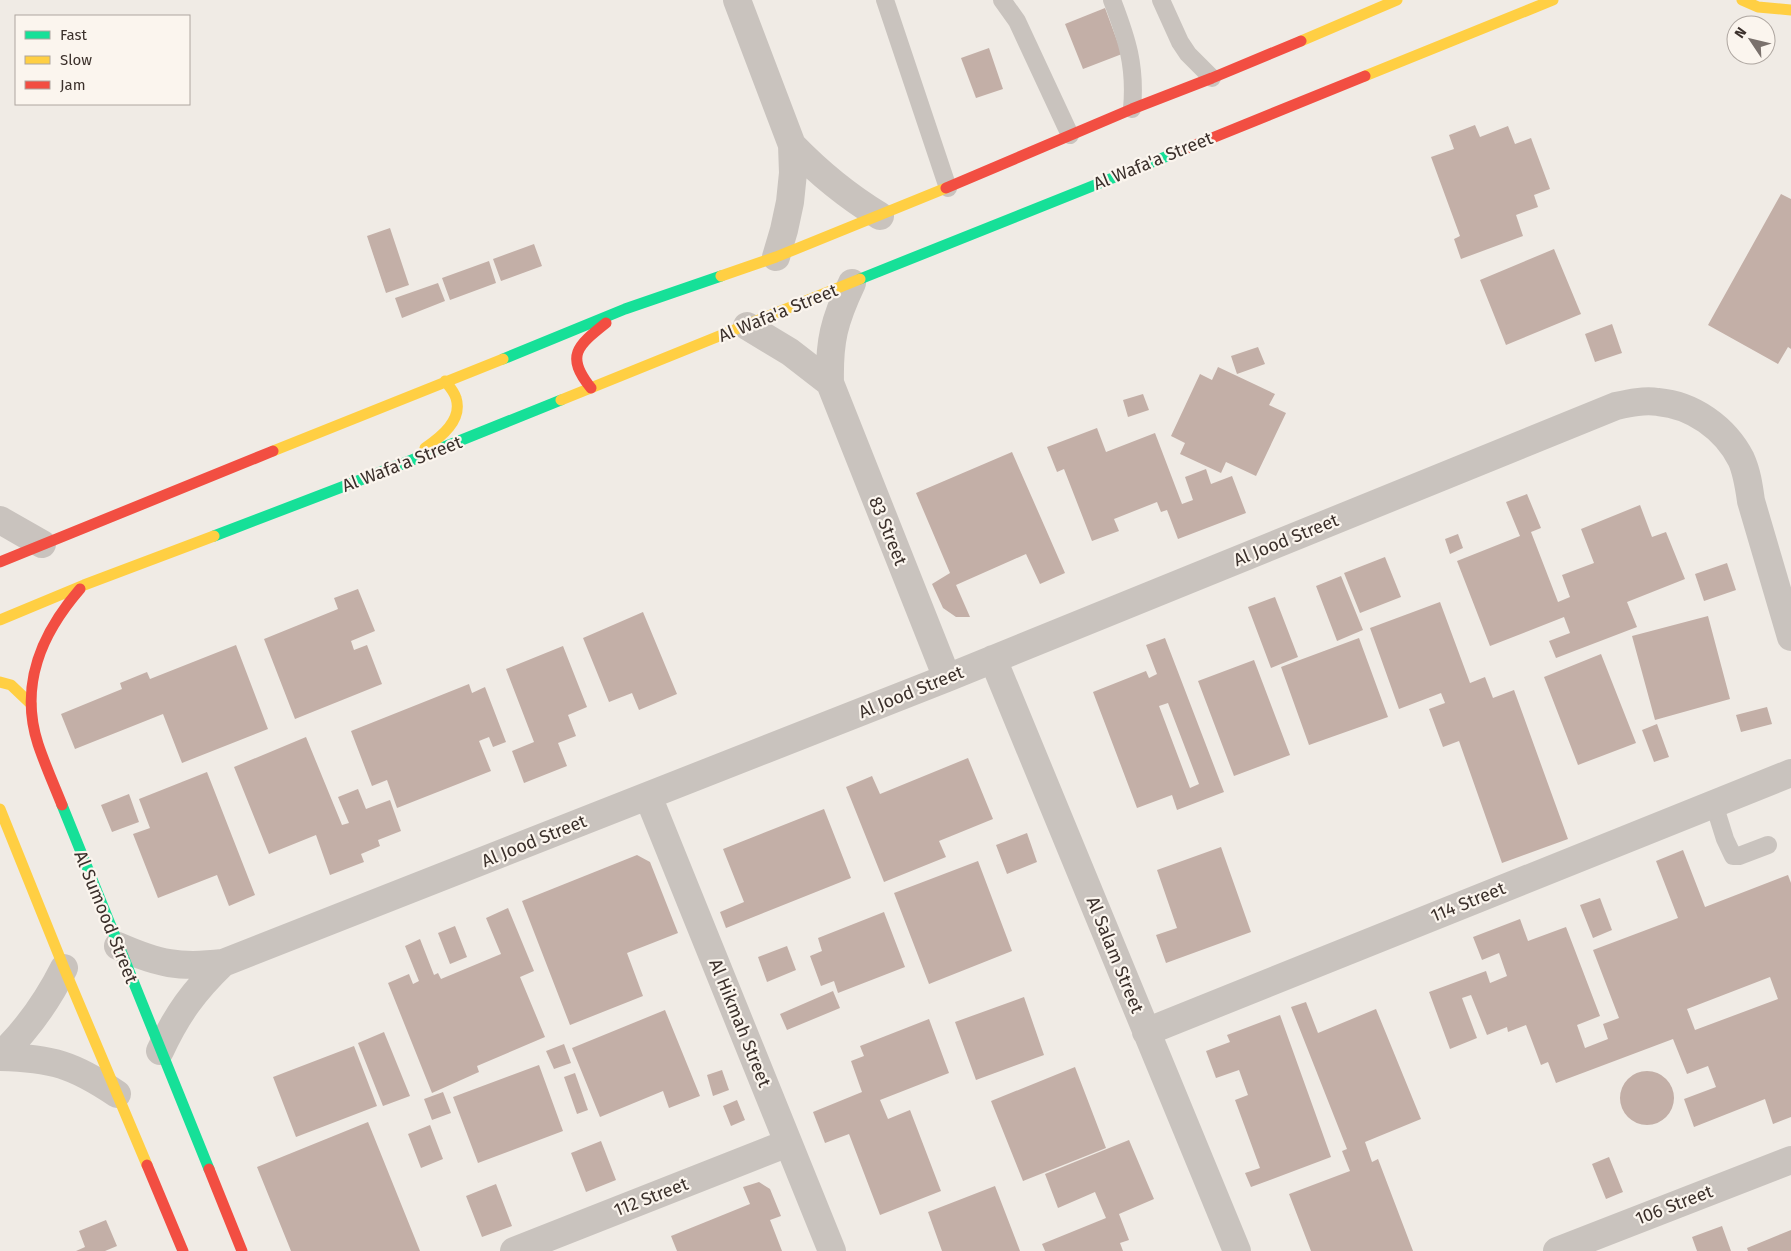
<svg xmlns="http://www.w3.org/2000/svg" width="1791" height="1251" font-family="'Fira Sans',sans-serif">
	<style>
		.building { fill: #c3afa7; fill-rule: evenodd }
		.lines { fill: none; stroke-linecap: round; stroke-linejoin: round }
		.lane { stroke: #c9c3be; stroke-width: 18 }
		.street { stroke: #c9c3be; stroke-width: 28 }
		.fast { stroke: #16e098; stroke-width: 11 }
		.slow { stroke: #ffcf43; stroke-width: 11 }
		.jam { stroke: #f24e42; stroke-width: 11 }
		.labels { text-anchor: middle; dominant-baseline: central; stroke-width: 4.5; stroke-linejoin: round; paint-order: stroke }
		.street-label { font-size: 18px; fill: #3b302b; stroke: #fbf5ee }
	</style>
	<rect width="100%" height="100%" fill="#f0ebe5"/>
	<path class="building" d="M1105 8 1122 54 1083 69 1065 24Z
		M989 48 1003 89 976 98 961 58Z
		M1475 125 1480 137 1508 126 1515 144 1531 138 1550 189 1534 195 1538 207 1516 215 1523 236 1461 259 1454 239 1460 236 1431 157 1454 149 1449 135Z
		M1781 194 1791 199V349L1788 347 1778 364 1708 325Z
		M390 228 409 285 386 293 367 236Z
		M534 244 542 266 501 281 493 259Z
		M1554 249 1581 314 1506 345 1480 280Z
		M489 261 496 283 450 300 442 278Z
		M438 283 445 301 402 318 395 298Z
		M1612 324 1622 353 1595 362 1585 334Z
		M1258 347 1265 364 1237 374 1231 356Z
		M1218 367 1275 394 1269 405 1286 413 1256 476 1226 462 1221 473 1180 454 1185 443 1171 436 1200 374 1212 380Z
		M1143 394 1149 410 1128 417 1123 400Z
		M1097 428 1106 452 1155 433 1182 504 1193 500 1185 477 1206 469 1211 484 1232 476 1246 513 1178 539 1167 510 1161 512 1157 502 1114 519 1119 531 1092 541 1064 469 1057 472 1047 447Z
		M1012 452 1065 573 1040 584 1026 554 956 585 970 617H956L943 608 932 584 950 573 916 493Z
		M1527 494 1541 528 1531 532 1558 602 1570 597 1562 575 1594 563 1581 529 1640 505 1652 537 1666 532 1685 579 1627 602 1637 627 1556 658 1549 641 1570 633 1564 617 1490 646 1457 561 1520 536 1506 502Z
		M1458 534 1463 548 1450 554 1445 539Z
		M1385 557 1401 597 1360 613 1344 573Z
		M1727 563 1736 590 1704 601 1695 574Z
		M1341 576 1363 630 1337 641 1316 586Z
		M358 589 375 631 351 641 354 650 367 645 382 684 295 719 264 639 338 609 334 598Z
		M1275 597 1298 657 1271 668 1248 607Z
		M1440 602 1470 683 1485 677 1493 698 1514 690 1568 839 1502 863 1459 741 1443 747 1429 709 1445 703 1441 693 1399 709 1370 628Z
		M643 612 677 694 639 710 632 693 609 702 583 638Z
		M1708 616 1730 699 1655 720 1632 636Z
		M1165 638 1224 792 1177 810 1172 795 1137 808 1093 692 1146 671 1149 678 1157 674 1146 645ZM1168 703 1199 784 1190 788 1159 706Z
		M1359 638 1388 717 1309 745 1281 667Z
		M236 645 268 729 182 763 163 714 75 749 61 714 122 689 120 683 147 672 150 679Z
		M563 646 587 707 568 715 576 736 558 743 567 766 524 783 512 751 534 742 506 669Z
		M1601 654 1636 743 1578 765 1544 677Z
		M1254 660 1290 755 1234 776 1198 681Z
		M469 684 472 693 485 687 506 742 493 747 489 737 479 741 491 771 397 808 387 780 372 786 351 731Z
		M1767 707 1772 724 1741 732 1736 715Z
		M1657 724 1669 757 1654 762 1642 730Z
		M306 737 342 825 349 823 338 797 358 789 366 809 390 800 401 831 378 840 380 846 361 854 364 862 330 875 316 835 269 854 234 767Z
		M968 758 993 819 939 841 946 857 884 882 846 787 872 776 880 794Z
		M207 772 255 895 229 906 217 875 158 898 133 834 150 828 139 799Z
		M129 794 139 822 112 832 101 805Z
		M824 809 851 878 726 928 720 912 744 902 723 849Z
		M1027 833 1037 862 1007 874 996 845Z
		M1221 847 1251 932 1166 963 1156 935 1177 928 1157 870Z
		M1683 850 1705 907 1788 875 1791 883V1117L1773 1124 1765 1099 1694 1127 1684 1099 1716 1087 1708 1066 1687 1074 1673 1039 1556 1083 1548 1062 1541 1065 1526 1025 1508 1032 1507 1027 1487 1035 1471 995 1462 998 1477 1038 1450 1049 1429 992 1486 971 1490 983 1507 976 1499 953 1482 960 1473 937 1520 919 1528 941 1566 927 1600 1016 1577 1025 1585 1048 1608 1039 1603 1024 1619 1018 1593 950 1678 918 1656 861ZM1770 977 1778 999 1695 1030 1687 1009Z
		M637 855 650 862 678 933 627 953 643 996 570 1025 522 901Z
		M978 861 1012 951 929 984 894 893Z
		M1600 898 1612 930 1593 938 1580 905Z
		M508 908 534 971 520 977 545 1037 477 1066 479 1072 432 1093 388 983 409 974 413 984 419 981 405 946 420 939 434 975 438 973 441 979 501 954 486 918Z
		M884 912 905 967 838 993 834 981 821 986 810 956 822 951 818 938Z
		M455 926 467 957 450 964 438 933Z
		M787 946 796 970 767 982 758 957Z
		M833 991 840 1008 787 1030 780 1014Z
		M1024 997 1044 1055 976 1080 955 1022Z
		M1306 1002 1318 1033 1376 1009 1421 1119 1365 1142 1372 1162 1378 1159 1413 1251H1311L1289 1194 1350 1171 1342 1151 1347 1149 1291 1007Z
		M665 1010 700 1096 669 1108 663 1091 600 1117 572 1048Z
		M1280 1015 1331 1157 1251 1187 1245 1173 1260 1168 1235 1100 1248 1095 1239 1070 1216 1078 1206 1051 1230 1042 1227 1035Z
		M929 1019 949 1073 880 1100 888 1119 910 1110 941 1191 880 1215 849 1134 825 1143 813 1112 862 1092 851 1061 864 1056 860 1046Z
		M384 1032 410 1096 383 1106 358 1043Z
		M564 1044 571 1063 554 1069 546 1051Z
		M354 1046 377 1106 296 1137 273 1077Z
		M539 1065 563 1131 478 1163 453 1097Z
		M1075 1067 1106 1148 1023 1181 991 1101Z
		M722 1070 729 1090 713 1096 707 1075Z
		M1620 1098a27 27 0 1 1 54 0a27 27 0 1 1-54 0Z
		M575 1073 588 1110 577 1114 564 1077Z
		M443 1092 451 1113 432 1120 424 1099Z
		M737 1100 745 1120 731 1126 723 1106Z
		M368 1122 420 1251H291L257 1167Z
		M430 1125 443 1159 421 1168 408 1134Z
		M1129 1140 1154 1199 1119 1214 1129 1240 1120 1243 1123 1251H1045L1042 1244 1106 1218 1095 1192 1058 1208 1045 1174Z
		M601 1141 616 1180 586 1192 571 1153Z
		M1609 1157 1623 1192 1606 1199 1592 1164Z
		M759 1182 770 1189 781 1216 770 1220 782 1251H677L671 1236 750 1204 743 1187Z
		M496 1184 512 1226 482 1237 466 1196Z
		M995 1186 1020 1251H942L928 1212Z
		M106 1220 117 1246 105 1251H76L85 1247 79 1231Z
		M1722 1226 1731 1251H1697L1692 1237Z
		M1791 1230V1251H1748L1747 1248Z"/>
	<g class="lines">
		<path class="lane" d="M885 0 948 188
			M1002 0 1017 21 1070 135
			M1112 0C1127 39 1136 66 1132 109
			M1161 0 1180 42 1188 54 1212 78
			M1714 804 1725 839 1733 856H1739L1768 845"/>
		<path class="street" d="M737 0 792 145 793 173 790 202 784 230 776 257
			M792 145C819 173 847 196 880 216
			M852 283C834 321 829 341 830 383L947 678
			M747 326 790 352 830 383
			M0 520 42 544
			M993 659 1237 1251
			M648 796 832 1251
			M118 946C159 964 179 968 223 963L947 678 1616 406C1630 403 1644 400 1658 402 1693 405 1725 428 1741 459 1747 472 1749 487 1751 501L1791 637
			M1146 1032 1791 773
			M160 1051C177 1014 194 991 223 963
			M0 1056C27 1030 47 1002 64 968
			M0 1057C52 1058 74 1065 117 1094
			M514 1251 788 1143
			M1557 1251 1791 1160"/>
		<path class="fast" d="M860 279 1185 149
			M503 359 625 309 721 276
			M214 536 402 464 561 400
			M62 805 209 1169"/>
		<path class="slow" d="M1742 0 1758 7 1791 10
			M1301 41 1397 0
			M1365 76 1553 0
			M721 276 776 257 946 188
			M561 400 860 279
			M425 448C441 437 463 420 456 398 454 391 449 386 445 381
			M273 451 503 359
			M0 620 84 585 214 536
			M0 682 11 685 31 704
			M0 809 64 968 147 1165"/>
		<path class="jam" d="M1185 149 1365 76
			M946 188 1132 109 1212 78 1301 41
			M591 388C565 356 577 346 606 323
			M0 562 273 451
			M62 805C54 785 45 765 38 744 19 685 41 634 80 589
			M147 1165 183 1251
			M209 1169 242 1251"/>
	</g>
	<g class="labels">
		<g class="street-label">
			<text transform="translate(1153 161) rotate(-22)">Al Wafa'a Street</text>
			<text transform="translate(778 313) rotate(-22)">Al Wafa'a Street</text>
			<text transform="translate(402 464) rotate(-21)">Al Wafa'a Street</text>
			<text transform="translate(888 531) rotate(68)">83 Street</text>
			<text transform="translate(1286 540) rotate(-22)">Al Jood Street</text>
			<text transform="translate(911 692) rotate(-22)">Al Jood Street</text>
			<text transform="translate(534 841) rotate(-22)">Al Jood Street</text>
			<text transform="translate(1468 902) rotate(-22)">114 Street</text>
			<text transform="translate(106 917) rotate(68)">Al Sumood Street</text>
			<text transform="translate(1115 955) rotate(68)">Al Salam Street</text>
			<text transform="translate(740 1023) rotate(68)">Al Hikmah Street</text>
			<text transform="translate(651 1197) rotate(-21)">112 Street</text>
			<text transform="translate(1674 1205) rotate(-21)">106 Street</text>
		</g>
	</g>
	<rect x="15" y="15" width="175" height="90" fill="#fbf5ee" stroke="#aea6a0"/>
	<rect x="25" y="31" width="25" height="8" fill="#16e098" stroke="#aea6a0"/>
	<text x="60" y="40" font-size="15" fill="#3b302b">Fast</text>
	<rect x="25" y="56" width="25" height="8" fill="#ffcf43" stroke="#aea6a0"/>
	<text x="60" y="65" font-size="15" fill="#3b302b">Slow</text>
	<rect x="25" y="81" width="25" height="8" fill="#f24e42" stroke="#aea6a0"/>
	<text x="60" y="90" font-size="15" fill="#3b302b">Jam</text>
	<g transform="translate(1751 40) rotate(305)"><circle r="24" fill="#fbf5ee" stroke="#aea6a0"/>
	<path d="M0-4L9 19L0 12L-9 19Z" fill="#7a716c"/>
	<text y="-8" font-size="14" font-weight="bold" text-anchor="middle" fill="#3b302b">N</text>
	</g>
</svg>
